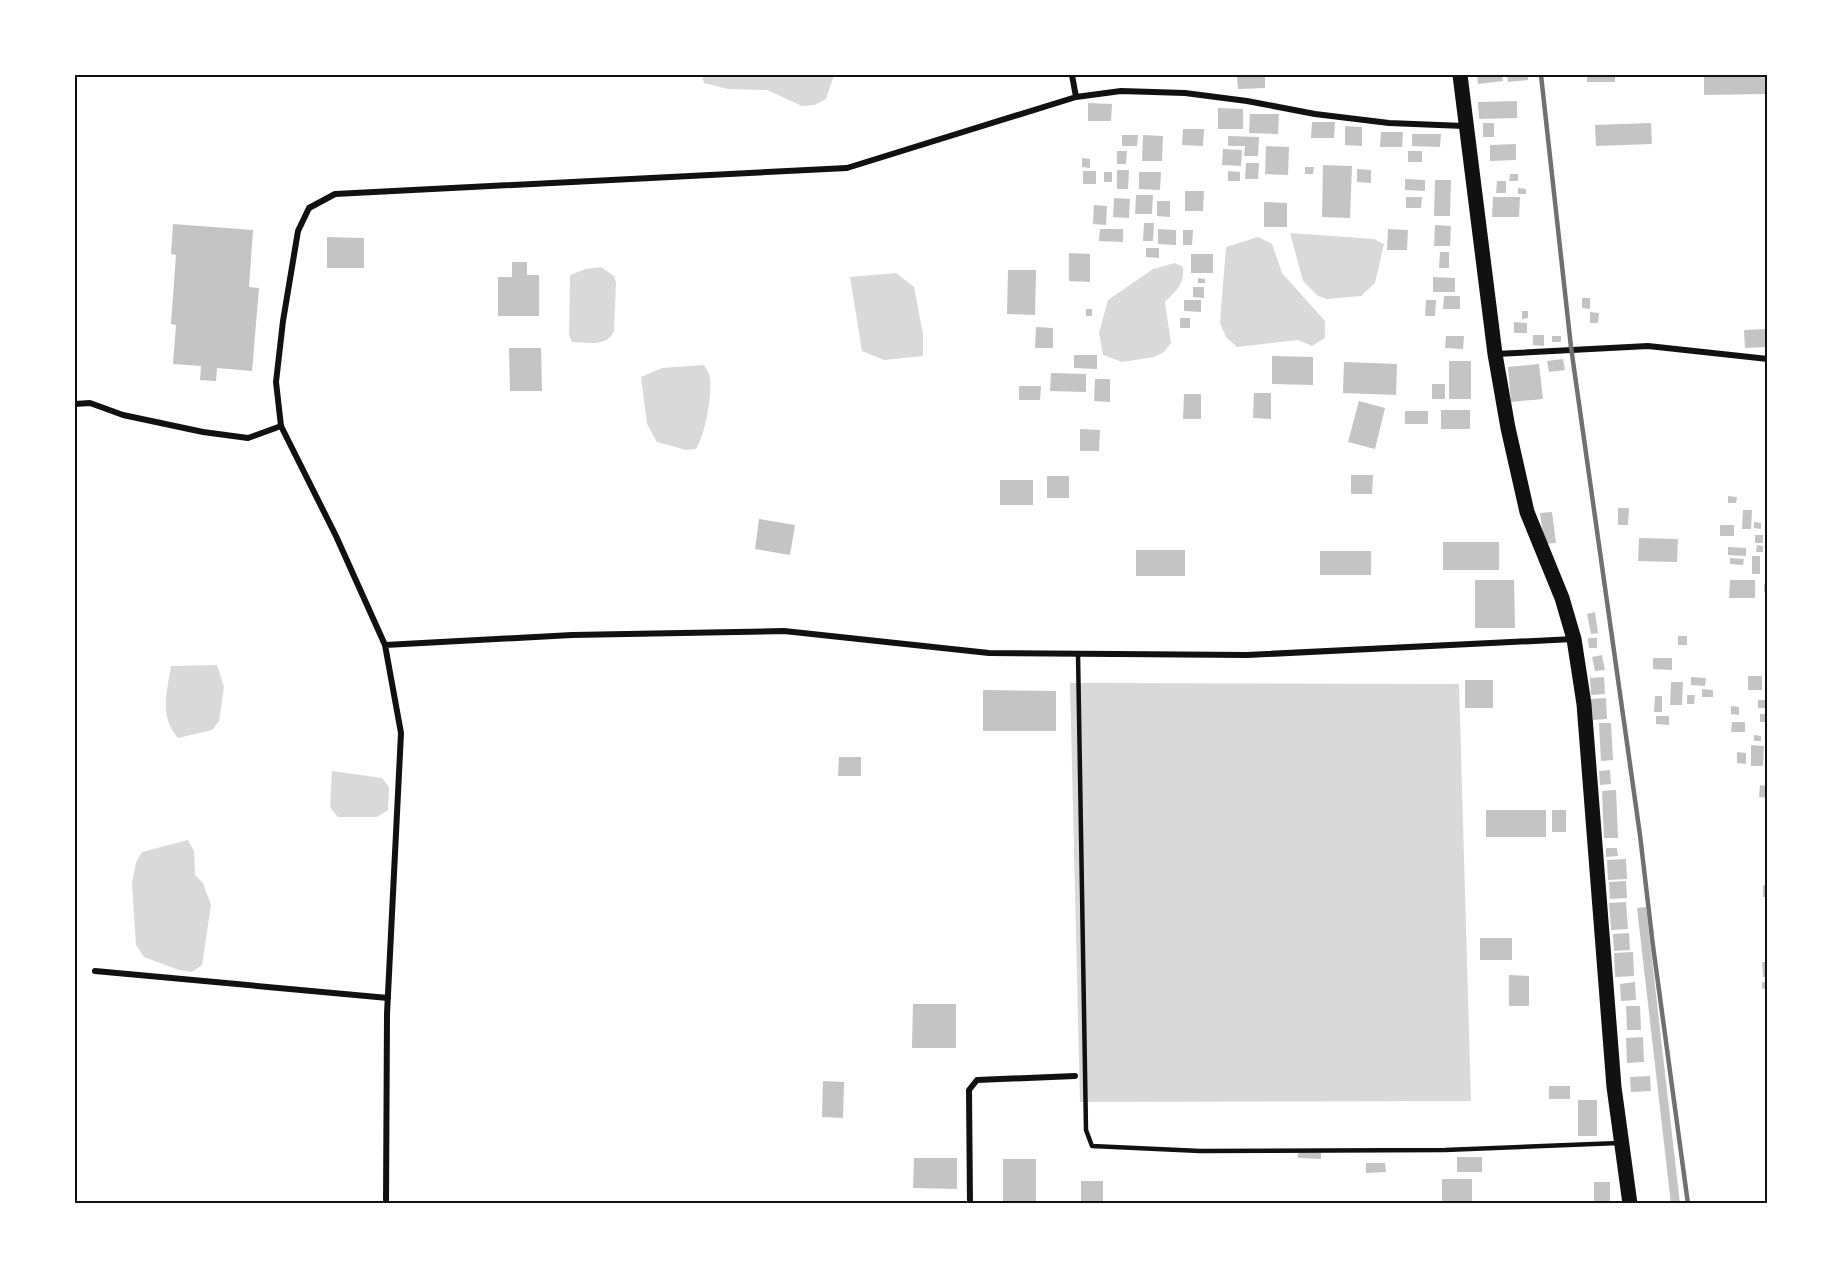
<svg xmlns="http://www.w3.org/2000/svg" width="1843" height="1279" font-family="Spectral,serif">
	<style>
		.water { fill: #d9d9d9 }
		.building { fill: #c4c4c4 }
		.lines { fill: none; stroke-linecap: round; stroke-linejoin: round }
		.service { stroke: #111; stroke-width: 4.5 }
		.minor { stroke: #111; stroke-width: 6 }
		.trunk { stroke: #111; stroke-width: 15 }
		.rail { stroke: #707070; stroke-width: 4.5 }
		.neatline { fill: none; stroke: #111; stroke-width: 2 }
	</style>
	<rect width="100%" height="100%" fill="#fff"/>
	<path class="water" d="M702 75H834L826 99 815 105 802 106 767 90 728 89 704 83Z
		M1290 233 1374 239 1384 244 1375 283 1361 296 1327 299 1318 296 1303 281Z
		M1258 237 1272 244 1282 273 1325 321V338L1312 346 1298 340 1237 347 1226 337 1220 323 1226 247Z
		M1175 263 1183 267C1185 285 1176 290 1165 302L1171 343 1164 352 1154 357 1122 362 1103 355 1099 333 1108 300 1153 269Z
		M601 267 614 276 616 283 614 331C606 348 589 342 572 342L569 335 570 275 586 269Z
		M896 273 914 287 923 334V356L884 360 862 351 850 277Z
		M704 365C705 368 708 371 709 374 714 390 705 435 696 449L686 450 657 442 647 424 641 377 662 368Z
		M217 665 224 687 219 721 212 730 178 738C159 716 167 692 171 666Z
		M1070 683 1459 684 1471 1101 1080 1102Z
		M332 771 382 778 389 787 388 810 377 817H338L330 807Z
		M188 840 194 851 195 875 203 883 211 905 202 965 192 972 179 970 144 957 136 945 132 884 136 862 142 852Z"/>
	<path class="building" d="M1237 75H1265V88L1238 89Z
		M1477 75H1502L1503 81 1478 84Z
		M1507 75H1528V80L1508 82Z
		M1587 75H1615V82H1587Z
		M1704 75H1768V94L1704 95Z
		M1517 101V118L1479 119 1478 102Z
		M1088 103 1112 104 1111 121H1088Z
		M1218 108 1243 109V129H1218Z
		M1250 114H1279L1278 134 1249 133Z
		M1312 122H1335L1334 138H1311Z
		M1483 123H1494V137H1483Z
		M1651 123 1652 144 1596 146 1595 125Z
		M1345 126 1362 127V146L1345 145Z
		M1183 129H1204L1203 146 1182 145Z
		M1381 132H1403L1402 147H1380Z
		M1412 134H1441L1440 147 1412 146Z
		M1122 135H1138L1137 146H1122Z
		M1143 135 1163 136 1162 161H1142Z
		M1228 136 1259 137 1258 156H1244L1245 146H1228Z
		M1516 144V160L1490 161V145Z
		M1266 146 1289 147 1288 175 1265 174Z
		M1223 149 1242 150 1241 166 1222 165Z
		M1117 151H1127L1126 164H1117Z
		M1408 151H1422V162H1408Z
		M1082 158 1090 159V168L1082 167Z
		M1246 163H1259L1258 179H1245Z
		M1323 165 1352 166 1350 218 1322 217Z
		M1305 167H1314L1313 174H1305Z
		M1357 169 1371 170V183L1357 182Z
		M1117 170H1129L1128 189H1117Z
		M1083 171H1096V184H1083Z
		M1228 171 1240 172V181H1228Z
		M1104 172H1112V182H1104Z
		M1139 172H1161L1160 190 1139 189Z
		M1510 174H1518V181H1509Z
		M1405 179 1425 180V191L1405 190Z
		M1435 180H1451L1450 216H1434Z
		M1497 181H1506V193H1496Z
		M1518 188 1526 189V194H1518Z
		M1185 191H1204L1203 211H1185Z
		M1136 195H1153L1152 214H1135Z
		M1406 197H1422L1421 208H1406Z
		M1493 197H1520L1519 217H1492Z
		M1114 198 1130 199 1129 218 1113 217Z
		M1157 201H1170V217L1157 216Z
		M1264 202 1287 203V227H1264Z
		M1094 205 1107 206 1106 225 1093 224Z
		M1144 223H1154L1153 241H1143Z
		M173 224 253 230 249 287 259 288 252 371 217 368 216 381 200 380 201 366 173 364 176 325 171 324 176 255 171 254Z
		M1435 225 1451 226 1450 246H1434Z
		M1100 229H1123V242L1099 241Z
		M1158 229 1176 230V245L1158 244Z
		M1388 229 1408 230 1407 250H1387Z
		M1183 230H1193L1192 245H1183Z
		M327 237 364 238V268H327Z
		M1146 248H1159V258L1146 257Z
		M1440 252H1449V268H1439Z
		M1069 253 1090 254V282L1069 281Z
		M1191 254H1213V273H1191Z
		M512 262H527V275H539V316H498V277H512Z
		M1008 270H1036L1035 315 1007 314Z
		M1433 277 1455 278V292H1433Z
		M1198 278 1205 279V283H1198Z
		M1193 287H1204V298L1193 297Z
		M1444 296H1460V309H1443Z
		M1582 298H1590V309L1582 308Z
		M1184 300H1201V312L1184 311Z
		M1426 300H1436L1435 316H1425Z
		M1086 309H1092V316H1086Z
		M1522 311H1528V318L1522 319Z
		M1590 312 1599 313 1598 323H1590Z
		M1180 318H1190V328H1180Z
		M1514 322 1527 323V333H1514Z
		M1036 327 1053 328V348H1035Z
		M1768 329V347L1745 348 1744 330Z
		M1533 335H1544V346L1533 345Z
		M1446 336H1464L1463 349 1445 348Z
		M1552 336H1561V342H1552Z
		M509 348H541L542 391H510Z
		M1074 355H1097V369L1074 368Z
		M1272 356 1313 357V385L1272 384Z
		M1563 359 1565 370 1549 372 1547 361Z
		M1449 361H1471V399H1449Z
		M1344 362 1397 364 1396 395 1343 393Z
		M1539 364 1543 399 1511 402 1508 367Z
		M1051 373 1086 374V392L1050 391Z
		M1095 379H1110V402L1094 401Z
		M1432 384H1445V399H1432Z
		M1019 386H1041L1040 400H1019Z
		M1254 393H1271V419L1253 418Z
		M1184 394H1201V419H1183Z
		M1359 401 1385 408 1375 449 1348 442Z
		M1441 410H1470V429H1441Z
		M1405 411H1428V424H1405Z
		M1080 429 1100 430 1099 451H1080Z
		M1351 475H1373L1372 494H1351Z
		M1047 476H1069V498H1047Z
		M1000 480H1033V505H1000Z
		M1728 496 1737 497 1736 503H1728Z
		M1618 508H1629L1628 525H1618Z
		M1743 510H1752L1751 529H1742Z
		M1552 512 1556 543 1544 544 1540 513Z
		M759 519 795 525 790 555 755 549Z
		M1754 522 1761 523V529L1754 528Z
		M1720 525H1734V536H1720Z
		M1755 535H1763V543H1755Z
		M1639 538 1678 539 1677 562 1638 561Z
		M1443 542H1499V570H1443Z
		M1757 545 1763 546V552H1756Z
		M1728 547 1746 548V556L1728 555Z
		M1136 550H1185V576H1136Z
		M1320 551H1371V575H1320Z
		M1752 556H1760V574H1752Z
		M1730 558 1744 559 1743 565 1730 564Z
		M1765 561H1768V574H1765Z
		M1475 580H1514L1515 628H1475Z
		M1730 580H1755V598H1729Z
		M1764 584H1768V593L1764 592Z
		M1595 612 1598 633 1591 634 1587 614Z
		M1678 636H1687V645H1678Z
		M1588 638H1597V648H1589Z
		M1602 655 1605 670 1595 671 1592 657Z
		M1653 658H1672V670L1653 669Z
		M1748 676H1762V690H1748Z
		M1604 677 1605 694 1591 695 1590 678Z
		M1691 677 1706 678 1705 686 1691 685Z
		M1465 680H1493V708H1465Z
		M1671 682H1683L1682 705H1670Z
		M1702 689 1713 690V697H1702Z
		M983 690 1056 691V731H983Z
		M1687 695H1695L1694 704H1687Z
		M1655 696H1662V712H1654Z
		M1606 698 1607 719 1593 720 1591 699Z
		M1758 700H1766V708H1758Z
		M1731 706 1739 707V715L1731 714Z
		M1760 714H1768V722H1760Z
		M1656 716H1669V725L1656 724Z
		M1732 722H1745V732H1731Z
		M1599 723H1611L1613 760 1601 761Z
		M1754 735 1761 736V741H1754Z
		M1751 745 1764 746 1763 766H1751Z
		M1737 752 1746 753V764L1737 763Z
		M839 757H861V776H838Z
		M1610 770 1611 784 1600 785 1599 771Z
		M1760 785 1768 786V798L1759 797Z
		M1616 790 1618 838H1604L1602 791Z
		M1486 810H1546V837H1486Z
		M1552 810H1566V832H1552Z
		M1606 848H1617L1618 856 1606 857Z
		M1626 859 1627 879 1608 880 1607 860Z
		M1626 881 1627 898 1610 899 1609 882Z
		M1763 885H1768V897H1763Z
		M1626 902 1628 929 1611 930 1609 903Z
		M1646 907 1680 1204H1671L1637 908Z
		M1629 933 1630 950 1614 951 1613 934Z
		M1480 938H1512V960H1480Z
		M1633 952 1634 976 1615 977 1614 953Z
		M1762 962H1768V977H1763Z
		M1509 975 1529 976V1006H1509Z
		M1635 982 1636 1000 1621 1001 1620 984Z
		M1762 982H1768V988L1762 989Z
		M913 1004H956V1048H912Z
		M1626 1006H1640L1641 1030H1627Z
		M1765 1030H1768V1044H1765Z
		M1643 1037 1644 1062 1627 1063 1626 1038Z
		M1650 1076 1651 1091 1631 1092 1630 1077Z
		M823 1081 844 1082 843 1118 822 1117Z
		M1549 1086H1570V1099H1549Z
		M1578 1100H1597V1136H1578Z
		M1298 1149H1321V1159L1298 1158Z
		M1457 1157H1482V1172H1457Z
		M914 1158H957V1189L913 1188Z
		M1003 1159H1036V1204H1003Z
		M1366 1163H1385L1386 1172 1366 1173Z
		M1442 1179H1472V1204H1442Z
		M1081 1181H1103V1204H1081Z
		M1594 1182H1610V1204H1594Z"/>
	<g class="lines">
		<path class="service" d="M1078 654 1086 1130 1092 1146 1200 1151 1445 1150 1619 1143"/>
		<path class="minor" d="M1072 75 1076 97
			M1496 354 1648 346 1768 359
			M75 404 90 403 123 415 203 432 248 438 281 426
			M385 645 572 635 784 631 989 653 1247 655 1574 639
			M95 971 388 998
			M386 1204 387 1014 401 733 385 645 336 536 281 426 276 382 283 321 298 231 309 208 335 194 847 168 1076 97 1121 91 1185 93 1247 101 1315 114 1389 123 1464 126
			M970 1204 969 1090 977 1080 1075 1076"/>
		<path class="trunk" d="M1460 75 1495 354 1508 428 1527 512 1562 598 1574 639 1584 704 1614 1087 1630 1204"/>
		<path class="rail" d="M1541 75 1571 347 1640 835 1653 946 1688 1204"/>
	</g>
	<rect width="1843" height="1279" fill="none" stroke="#ffffff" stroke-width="153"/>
	<rect x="76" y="76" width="1690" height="1126" class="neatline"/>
</svg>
